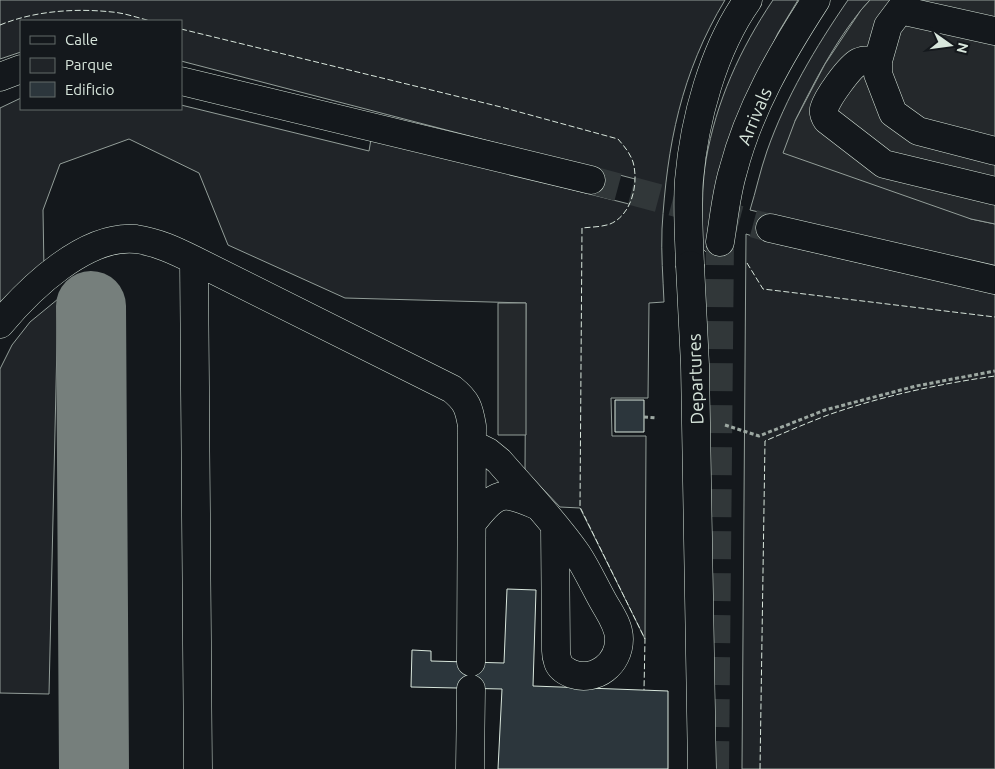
<svg xmlns="http://www.w3.org/2000/svg" width="995" height="769" font-family="Ubuntu,sans-serif">
	<style>
		.green { fill: #202428; stroke: #939e99 }
		.parking { fill: #24282b; stroke: #939e99 }
		.lines { fill: none; stroke-linecap: round; stroke-linejoin: round }
		.taxiway { stroke: #767f7c; stroke-width: 70 }
		.building { fill: #2c363c; stroke: #d8e6dc }
		.minor-tunnel { stroke: #313739; stroke-width: 28; stroke-dasharray: 28 14; stroke-linecap: butt }
		.minor-casing { stroke: #d8e6dc; stroke-width: 29 }
		.path { stroke: #9da8a2; stroke-width: 3; stroke-dasharray: 4 2.5; stroke-linecap: butt }
		.minor { stroke: #14181c; stroke-width: 28 }
		.minor-bridge-casing { stroke: #d8e6dc; stroke-width: 29; stroke-linecap: butt }
		.minor-bridge { stroke: #14181c; stroke-width: 28 }
		.fence { stroke: #d8e6dc; stroke-width: 1; stroke-dasharray: 6 2.5; stroke-linecap: butt }
		.labels { text-anchor: middle; dominant-baseline: central; stroke-width: 4; stroke-linejoin: round; paint-order: stroke }
		.street-label { font-size: 18px; fill: #d8e6dc; stroke: #14181c }
	</style>
	<rect width="100%" height="100%" fill="#14181c"/>
	<path class="green" d="M0 0H725C681 73 667 145 662 229 661 253 663 278 664 302L649 303 648 398H611L612 436H646L645 639 580 508 560 507 525 470 526 303 345 298 228 245 199 173 129 139 60 164 43 210 44 270 0 310V108L21 98V109H181V105L369 151 371 139 629 204 635 186V179L181 61V21H21V52L0 59Z
		M773 0H798L778 33 747 98 716 226 715 254 706 252 702 248C703 219 701 189 706 160 716 102 740 49 773 0Z
		M848 0H870C840 32 814 82 795 121L971 219 995 224V266L750 210C756 191 760 171 767 151 786 97 815 48 848 0Z
		M746 234 778 244 995 294V769H742Z
		M58 299 49 694 0 693V369L12 345 30 322Z"/>
	<path class="parking" d="M870 0H995V224L971 219 783 153 795 121 825 64 861 10Z
		M498 303H526V435H498Z"/>
	<g class="lines">
		<path class="taxiway" d="M91 306 94 769"/>
	</g>
	<path class="building" d="M615 400H644V432H615Z
		M507 589 536 590 533 686 668 691V769H498L502 689 411 687 412 650 431 651V661L504 663Z"/>
	<g class="lines">
		<path class="minor-tunnel" d="M591 180 770 228
			M715 769 720 242"/>
		<g class="minor-casing">
			<path id="minor" d="M995 31 900 10 888 26 878 61V74L893 113 918 131 995 151
				M878 61C872 60 865 59 859 62 849 67 827 98 824 109 823 113 825 117 827 120L884 164 995 191
				M0 77 21 69
				M181 81 591 180
				M770 228 995 280
				M720 242C724 218 726 194 733 171 749 109 781 54 816 0
				M194 260 198 769
				M690 265C689 237 687 208 689 180 694 121 713 49 748 0
				M0 324C30 288 86 234 136 239 157 242 176 251 194 260L452 389C467 401 469 408 472 426L471 662
				M472 444 488 452 499 461C525 491 554 521 577 554 587 569 594 585 603 601 609 612 619 625 619 639 619 664 596 682 572 674 567 672 560 668 558 662 557 659 556 654 556 651L555 526
				M472 523C496 492 502 489 538 506
				M470 769 471 689"/>
		</g>
		<path class="path" d="M644 417 657 418
			M725 425 759 436 825 410 916 386 995 371"/>
		<use href="#minor" class="minor"/>
		<g class="minor-bridge-casing">
			<path id="minor-bridge" d="M690 265 695 365 702 769"/>
		</g>
		<use href="#minor-bridge" class="minor-bridge"/>
		<path class="fence" d="M0 25C34 11 75 8 112 12 125 13 138 18 151 21
			M181 29 501 107 618 139C624 146 630 153 633 162 639 183 632 215 610 224 602 227 591 227 582 228L580 507 645 639 644 690
			M747 263 763 289 995 317
			M760 769 765 441C786 432 807 423 828 415 882 396 939 384 995 376"/>
	</g>
	<g class="labels">
		<g class="street-label">
			<text transform="translate(754 116) rotate(-67)">Arrivals</text>
			<text transform="translate(695 379) rotate(-92)">Departures</text>
		</g>
	</g>
	<rect x="20" y="20" width="162" height="90" fill="#14181c" stroke="#626a69"/>
	<rect x="30" y="36" width="25" height="8" fill="#14181c" stroke="#626a69"/>
	<text x="65" y="45" font-size="15" fill="#d8e6dc">Calle</text>
	<rect x="30" y="58" width="25" height="15" fill="#202428" stroke="#626a69"/>
	<text x="65" y="70" font-size="15" fill="#d8e6dc">Parque</text>
	<rect x="30" y="82" width="25" height="15" fill="#2c363c" stroke="#626a69"/>
	<text x="65" y="95" font-size="15" fill="#d8e6dc">Edificio</text>
	<g transform="translate(950 45) rotate(104)" stroke="#14181c" stroke-width="4" paint-order="stroke">
	<path d="M0-4L9 19L0 12L-9 19Z" fill="#d8e6dc"/>
	<text y="-8" font-size="14" font-weight="bold" text-anchor="middle" fill="#d8e6dc">N</text>
	</g>
</svg>
